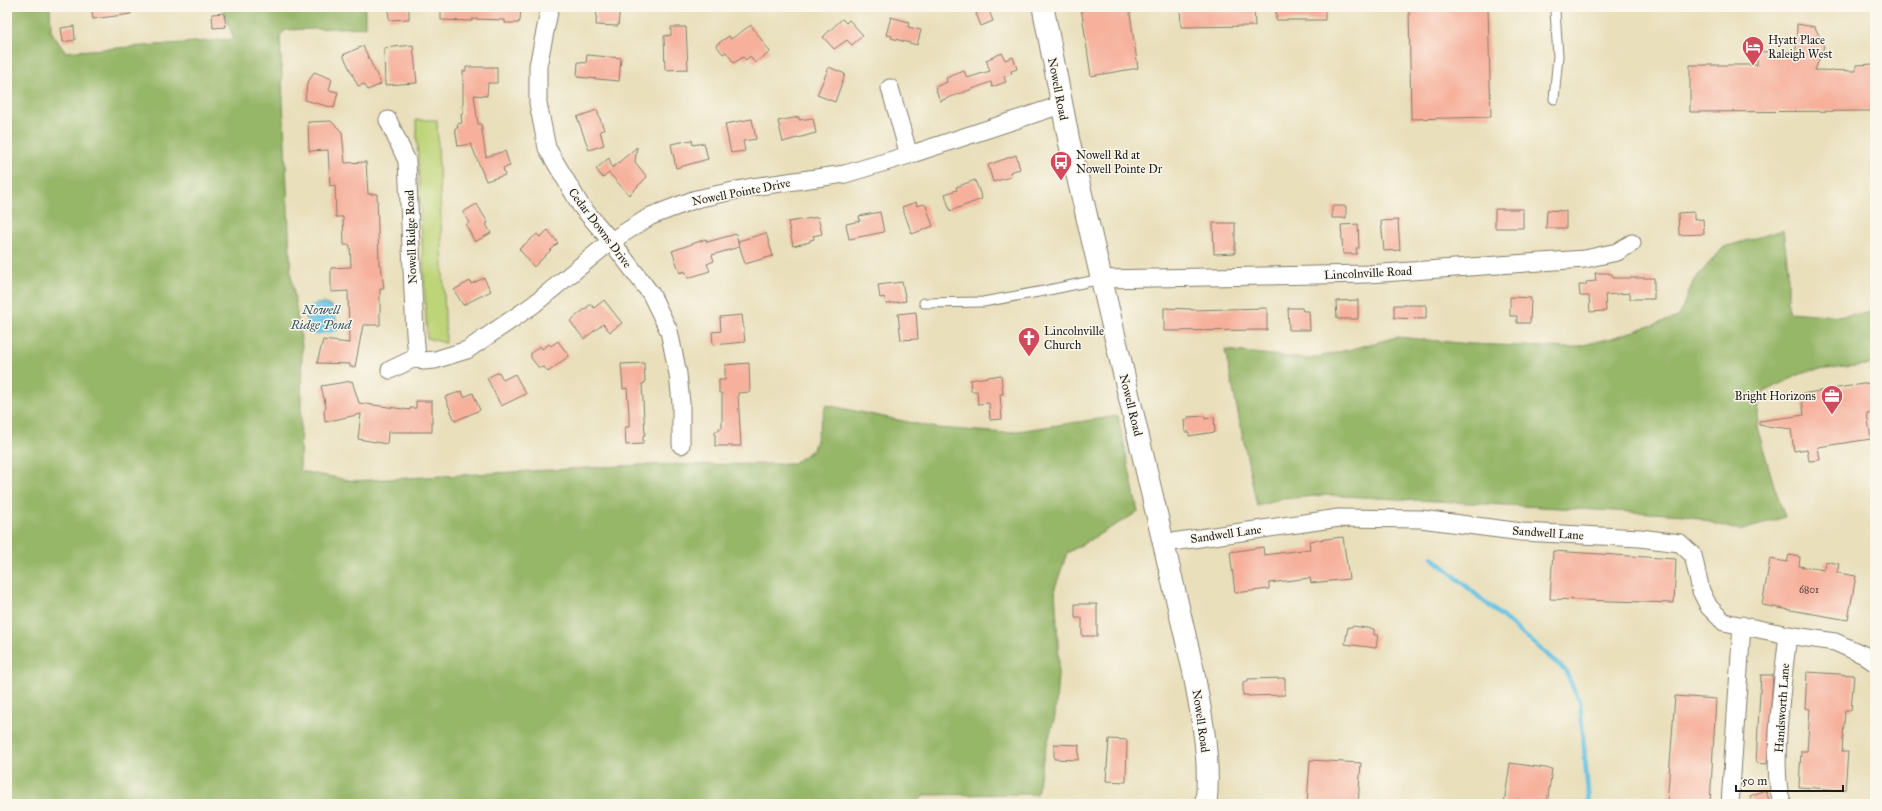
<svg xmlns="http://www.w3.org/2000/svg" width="1882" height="811" font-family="'IM FELL Great Primer',serif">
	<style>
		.green { fill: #bed478; stroke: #6d784a }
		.forest { fill: #96b668; stroke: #596942 }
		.water { fill: #65c3e3; stroke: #407080 }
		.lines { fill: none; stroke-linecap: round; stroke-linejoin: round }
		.stream { stroke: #65c3e3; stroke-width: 4.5 }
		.building { fill: #f6b09b }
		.service-casing { stroke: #827e6c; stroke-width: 11 }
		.minor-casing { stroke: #827e6c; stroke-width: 19 }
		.tertiary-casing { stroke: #827e6c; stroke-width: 23 }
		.service { stroke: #fff; stroke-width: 9 }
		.minor { stroke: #fff; stroke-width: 17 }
		.tertiary { stroke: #fff; stroke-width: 21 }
		.labels { text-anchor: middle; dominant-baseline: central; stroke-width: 3; stroke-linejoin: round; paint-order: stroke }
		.number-label { font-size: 10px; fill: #52413c }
		.poi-label { font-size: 12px; fill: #1c1c1c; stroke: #fbf7ec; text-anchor: start }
		.street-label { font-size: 12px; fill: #1c1c1c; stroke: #fbf7ec }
		.water-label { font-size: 13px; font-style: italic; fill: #365662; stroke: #fbf7ec }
	</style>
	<rect width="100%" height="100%" fill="#fbf7ec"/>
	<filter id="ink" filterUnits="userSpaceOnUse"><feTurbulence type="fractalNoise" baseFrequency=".025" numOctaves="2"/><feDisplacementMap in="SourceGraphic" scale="8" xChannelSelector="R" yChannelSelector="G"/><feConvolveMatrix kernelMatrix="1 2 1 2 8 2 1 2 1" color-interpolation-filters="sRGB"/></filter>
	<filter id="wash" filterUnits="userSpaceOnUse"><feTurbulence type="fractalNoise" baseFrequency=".012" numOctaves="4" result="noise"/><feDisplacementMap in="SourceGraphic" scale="16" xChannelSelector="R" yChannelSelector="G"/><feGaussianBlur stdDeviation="0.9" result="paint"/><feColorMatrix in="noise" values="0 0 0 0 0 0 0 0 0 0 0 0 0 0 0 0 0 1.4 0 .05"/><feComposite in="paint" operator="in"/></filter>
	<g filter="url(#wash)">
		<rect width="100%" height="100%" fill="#e9dfbb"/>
		<path class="green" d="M416 120H437L446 343 427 338Z"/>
		<path class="forest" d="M7 7H50L51 31 65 52 234 39 222 7H365V27L286 30 280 35 291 274 302 346 300 471 354 481 639 465 792 464 813 450 826 405 937 428 1005 433 1118 416 1138 512 1067 553 1055 588 1059 661 1055 716 1043 759 1037 794 924 795 916 804H753L723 801 700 804H7Z
			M1783 230 1788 268V312L1842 316 1875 312V364L1807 371 1760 394 1757 427 1773 482 1785 517 1740 531 1686 515 1325 495 1283 499 1257 506 1225 350 1309 359 1352 349 1397 337 1470 344 1571 348 1612 338 1678 317 1694 280 1724 247Z"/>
		<path class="water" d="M324 303 334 308 338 329 314 333 308 325 304 313C308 304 315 304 324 303Z"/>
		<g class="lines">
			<path class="stream" d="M315 330 314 333 338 329
				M1432 557 1565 670 1580 703 1589 804"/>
		</g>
		<g id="blocks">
			<path class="building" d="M91 7H130L131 14 93 19Z
				M388 7H409V19L389 20Z
				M441 7H521L520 21H519V23H505V20L472 19V21L441 20Z
				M597 7H620L618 26 596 25Z
				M1081 7H1129L1138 68 1091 76Z
				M1180 7H1254L1255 26 1181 27Z
				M1276 7H1325V20H1276Z
				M988 8 993 21 981 26 976 13Z
				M1488 8 1491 117 1411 119 1409 9Z
				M224 13 226 27 213 28 212 14Z
				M891 17 909 22 908 27 921 30 917 45 891 38 892 36 886 35Z
				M842 19 846 23 849 20 863 35 852 45 847 40 834 49 823 37Z
				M1797 24 1815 27 1824 47 1815 70 1856 71V65L1875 64V111L1690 112V65H1757V52L1796 51Z
				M751 25 770 52 755 63 750 56 746 60 743 57 734 63 726 52 723 54 716 45 729 36 731 39Z
				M74 26 75 40 63 42 61 28Z
				M671 27H686L688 69 665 70 664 36 671 35Z
				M413 45 417 83 385 85 384 48Z
				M363 46 381 84 368 90 364 84 358 86 343 55Z
				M1002 53 1005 60 1013 57 1017 69 1011 71 1012 74 1004 77 1006 82 992 87 991 82 940 101 935 87 947 82 946 78 964 71 967 78 990 71 986 60Z
				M587 55 621 58 619 81 577 77 578 62 586 63Z
				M466 67H497V83H488L487 96 474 95 478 124H481L486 157 505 151 510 166 503 168 505 175 486 181 471 144 458 146 455 128H458L457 124 462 123 461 114H463V71H466Z
				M829 67 845 74 835 102 817 95Z
				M314 72 332 79 329 90 338 92 334 108 305 100 307 84Z
				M597 110 604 130 600 131 604 145 589 150 577 117Z
				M799 117V120L813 118 816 133 783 142 778 121Z
				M752 119 756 139 743 141 745 151 731 153 725 124Z
				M331 121 342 132 345 163 366 162 368 194H377L379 265H381L384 289H380V325H363L355 367H350V364L317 363 323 340 349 343 348 291 331 292V268L351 267 350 245H344L343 217H336L335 185 330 186 328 150 309 151 308 122Z
				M692 140 693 145 704 143 708 159 676 168 671 144Z
				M637 147 635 162 647 177 629 195 609 173 603 178 596 169 609 158 612 168Z
				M1016 155 1020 169 1010 172 1011 177 993 182 988 165Z
				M975 180 982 199 950 211 945 194 957 190 956 187Z
				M916 202 917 206 924 204 926 206 933 226 912 234 902 207Z
				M477 204 488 223 486 224 491 233 475 242 466 225 469 223 463 212Z
				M1332 206H1346V218H1332Z
				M1495 209H1523V228H1495Z
				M1547 210 1566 211V228H1546Z
				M880 212 884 232 849 239 846 224 860 221 859 216Z
				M1694 212V220L1703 219 1704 234 1679 235 1678 213Z
				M818 217 822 234 813 236 814 239 810 240V242L793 246 788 222Z
				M1398 220 1400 250 1384 251 1381 221Z
				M1213 223H1235V253L1214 254Z
				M1358 224 1359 248H1356L1357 254H1343L1341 225Z
				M548 230 558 243 534 267 519 249 537 234 540 237Z
				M766 233 773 256 745 264 738 241Z
				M736 234 739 247 712 255 714 261 707 264 710 271 688 278 685 271 680 273 672 251 706 239 707 242Z
				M1595 273H1609V274H1612L1613 278H1654V299H1630V293L1605 295 1606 311 1590 312 1589 296H1580L1579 285H1586V282L1596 281Z
				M484 278 491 291 463 305 454 290 470 281 471 284Z
				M902 282 906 301 886 304 884 297 880 298 878 285Z
				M1510 297 1531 298 1530 323H1517V316H1510Z
				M604 300 622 323 610 332 603 324 584 339 570 321 591 304 594 308Z
				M1358 300V319H1337L1336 301Z
				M1394 305H1426V319L1394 318Z
				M1164 308 1191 309V310L1267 308V330L1164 331Z
				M1288 308H1302L1303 311H1309L1310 330H1289Z
				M916 312 918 339 901 340 898 314Z
				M742 315 745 342 713 345 712 332 721 331 720 317Z
				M558 341 569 356 548 372 544 367 539 368 531 358V353L540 346 542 349 549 344 551 346Z
				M644 363 645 383 642 384 645 435H643V444L626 445 625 427H629V413L627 388 623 389 621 364Z
				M749 363 750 392 738 393 741 446H715V431H719V428H722V393H719V380H725V365Z
				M499 372 503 380 515 374 526 394 501 406 487 378Z
				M1001 375 1003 394H1000L1002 419 990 420 989 403 978 404 977 391H971L970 380Z
				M352 381 359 403 410 410V408H416V401H432V432H388L387 444 358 439 361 414 325 422 324 411 326 407 321 386Z
				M1875 382V412L1867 413 1871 439 1818 447 1820 460 1809 461 1807 449 1794 451 1791 429 1759 425V421L1804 415 1801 394Z
				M462 391 464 397 473 393 480 410 455 421 445 397Z
				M1205 416V419L1214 417 1215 432 1189 436V432H1185L1184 420H1188V417Z
				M1343 537 1349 579 1311 583 1310 578 1269 583V589L1235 593 1230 552 1263 547 1264 555 1310 549 1309 541Z
				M1553 551 1676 559 1674 603 1550 599Z
				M1789 555 1800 557 1799 566 1824 570 1825 561 1839 564 1837 573 1856 576 1848 620 1762 605 1770 559 1787 562Z
				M1075 604H1097V636H1082V618H1075Z
				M1352 626 1374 629V635H1378L1376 648 1345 644 1348 627H1352Z
				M1807 672 1854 675 1851 710H1845L1842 752H1848L1845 790 1799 787 1801 751H1807L1810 709 1805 708Z
				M1761 675H1773L1767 764 1756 763Z
				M1285 678V695L1248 696V695H1243V682L1248 681V679Z
				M1675 696 1716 699 1710 804H1667Z
				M1109 739 1127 740 1126 782 1106 781Z
				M1054 744 1079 745 1078 760 1054 759Z
				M1310 760 1361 763 1358 804H1307Z
				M1510 763 1552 769 1547 804H1504Z
				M1765 790 1771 804H1754L1750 796Z"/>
		</g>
	</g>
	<g filter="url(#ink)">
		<use href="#blocks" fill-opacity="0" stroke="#827e6c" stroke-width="1"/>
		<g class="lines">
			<g class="service-casing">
				<path id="service" d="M1553 7 1555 11 1558 56 1554 99
					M924 303 983 302 1044 291 1101 279"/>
			</g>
			<g class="minor-casing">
				<path id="minor" d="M550 7 538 66V103L547 148 581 206 611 241 651 294 669 331 678 374 681 403V445
					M890 88 909 155
					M388 120 407 161 415 334 417 357 423 361 435 360 467 350 533 305 611 241 651 216 696 199 752 187 845 174 909 155 1061 105
					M1101 279 1368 274 1585 259 1617 252 1632 243
					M390 370 417 357
					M1165 543 1339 518 1421 519 1522 532 1640 538 1680 543 1693 555 1701 591 1709 607 1724 622 1788 635 1835 642 1864 655 1875 663
					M1730 804 1742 625
					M1783 804C1769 775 1784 671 1788 635"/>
			</g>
			<g class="tertiary-casing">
				<path id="tertiary" d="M1043 7 1069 141 1193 669C1201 713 1211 758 1206 804"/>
			</g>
			<use href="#service" class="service"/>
			<use href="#minor" class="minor"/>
			<use href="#tertiary" class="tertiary"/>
		</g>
	</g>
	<defs>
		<g id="hotel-pin" transform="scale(1.15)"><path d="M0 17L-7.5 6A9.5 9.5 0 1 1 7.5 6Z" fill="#d1495b" stroke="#fbf7ec"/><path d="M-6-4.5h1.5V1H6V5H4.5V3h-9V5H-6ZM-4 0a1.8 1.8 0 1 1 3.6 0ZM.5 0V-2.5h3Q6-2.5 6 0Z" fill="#fff"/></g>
		<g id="bus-pin" transform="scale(1.15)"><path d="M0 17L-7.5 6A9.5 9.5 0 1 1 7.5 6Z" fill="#d1495b" stroke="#fbf7ec"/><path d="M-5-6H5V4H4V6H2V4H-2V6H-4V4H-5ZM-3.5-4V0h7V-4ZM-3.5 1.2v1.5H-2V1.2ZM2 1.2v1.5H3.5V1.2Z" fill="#fff"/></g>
		<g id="church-pin" transform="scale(1.15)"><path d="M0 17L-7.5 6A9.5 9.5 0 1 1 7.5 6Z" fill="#d1495b" stroke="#fbf7ec"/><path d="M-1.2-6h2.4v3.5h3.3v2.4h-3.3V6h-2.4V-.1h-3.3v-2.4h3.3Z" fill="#fff"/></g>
		<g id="office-pin" transform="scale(1.15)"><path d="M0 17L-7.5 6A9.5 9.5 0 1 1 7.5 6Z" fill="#d1495b" stroke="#fbf7ec"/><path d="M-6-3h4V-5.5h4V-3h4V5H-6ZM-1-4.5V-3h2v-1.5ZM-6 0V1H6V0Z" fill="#fff"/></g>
	</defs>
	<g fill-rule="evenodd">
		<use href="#hotel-pin" x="1753" y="47"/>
		<use href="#bus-pin" x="1061" y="162"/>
		<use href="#church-pin" x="1029" y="338"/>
		<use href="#office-pin" x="1832" y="396"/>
	</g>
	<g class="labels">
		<g class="number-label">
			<text x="1809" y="590">6801</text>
		</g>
		<g class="poi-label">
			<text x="1768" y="40">Hyatt Place<tspan x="1768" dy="14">Raleigh West</tspan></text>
			<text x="1076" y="155">Nowell Rd at<tspan x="1076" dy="14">Nowell Pointe Dr</tspan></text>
			<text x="1044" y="331">Lincolnville<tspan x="1044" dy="14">Church</tspan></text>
			<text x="1816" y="396" text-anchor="end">Bright Horizons</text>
		</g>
		<g class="street-label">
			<text transform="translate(1058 89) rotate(79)">Nowell Road</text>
			<text transform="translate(741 192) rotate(-11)">Nowell Pointe Drive</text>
			<text transform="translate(600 228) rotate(53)">Cedar Downs Drive</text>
			<text transform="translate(411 237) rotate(-92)">Nowell Ridge Road</text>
			<text transform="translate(1368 273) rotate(-3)">Lincolnville Road</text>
			<text transform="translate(1131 405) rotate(76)">Nowell Road</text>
			<text transform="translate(1548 533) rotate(4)">Sandwell Lane</text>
			<text transform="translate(1226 534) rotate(-8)">Sandwell Lane</text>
			<text transform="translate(1782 708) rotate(-86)">Handsworth Lane</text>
			<text transform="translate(1201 721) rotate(82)">Nowell Road</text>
		</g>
		<g class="water-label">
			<text x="321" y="310">Nowell<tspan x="321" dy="15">Ridge Pond</tspan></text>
		</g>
	</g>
	<rect width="1882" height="811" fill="none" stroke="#fbf7ec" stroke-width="24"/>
	<path d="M1736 785v6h107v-6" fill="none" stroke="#1c1c1c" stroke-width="2"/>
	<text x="1742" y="785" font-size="12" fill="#1c1c1c" stroke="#fbf7ec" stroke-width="3" paint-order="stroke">50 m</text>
</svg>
